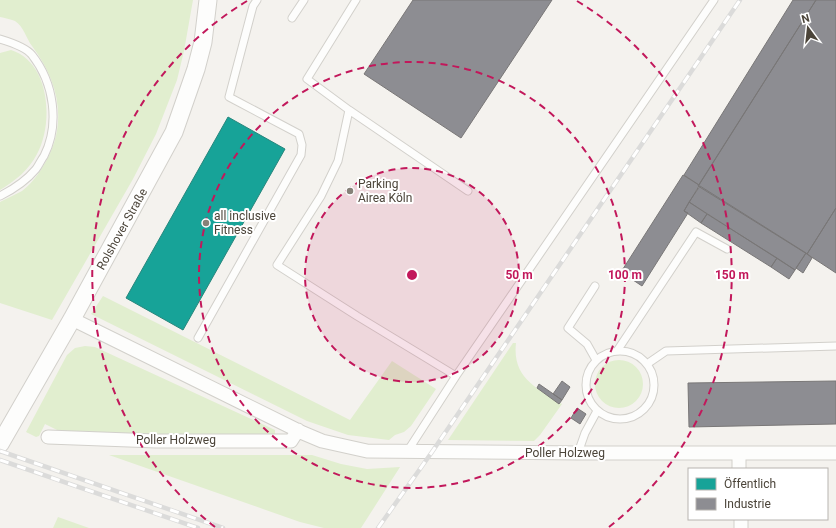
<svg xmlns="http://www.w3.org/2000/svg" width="836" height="528" font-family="Roboto,sans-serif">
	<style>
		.green { fill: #e1eecf }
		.public { fill: #17a398; stroke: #27867c }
		.industry { fill: #8d8d92; stroke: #797777 }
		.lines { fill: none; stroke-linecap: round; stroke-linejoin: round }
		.service-casing { stroke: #d2d0cb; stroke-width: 9 }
		.minor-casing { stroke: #d2d0cb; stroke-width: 15 }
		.tertiary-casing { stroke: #d2d0cb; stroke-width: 19 }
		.service { stroke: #fdfdfc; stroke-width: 7 }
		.minor { stroke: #fdfdfc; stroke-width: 13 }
		.tertiary { stroke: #fdfdfc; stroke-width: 17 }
		.rail-casing { stroke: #dbdbda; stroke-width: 4.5 }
		.rail { stroke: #fff; stroke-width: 3; stroke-dasharray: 9; stroke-linecap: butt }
		.ring { fill: none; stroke: #c2185b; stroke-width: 2; stroke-dasharray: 7 5 }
		.poi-dot { fill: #868178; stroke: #fff; stroke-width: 1.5 }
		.labels { text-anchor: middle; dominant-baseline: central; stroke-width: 4; stroke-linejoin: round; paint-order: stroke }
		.poi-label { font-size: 12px; fill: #4b4439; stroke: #fff; text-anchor: start }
		.street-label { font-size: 12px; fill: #4b4439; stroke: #fff }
		.centre { fill: #c2185b; stroke: #fff; stroke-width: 2 }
		.ring-label { font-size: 12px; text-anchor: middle; font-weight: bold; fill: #c2185b; stroke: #fff; stroke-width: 4; stroke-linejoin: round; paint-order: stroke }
	</style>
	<rect width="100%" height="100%" fill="#f4f2ee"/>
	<path class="green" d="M0 0H193L184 51 177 80 156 134 133 179 52 320 0 303V202C7 198 15 195 22 191 30 185 37 176 42 168 69 127 60 83 32 46 26 38 24 27 15 21 10 19 5 18 0 17Z
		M11 50C50 62 54 123 37 154 29 170 15 181 0 190V53Z
		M103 296 350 420 392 361 436 389 411 426 404 432 395 435 389 440 348 435 307 421 91 314Z
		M513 343H516C512 378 537 388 562 404L540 435 534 441 448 440Z
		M85 346 95 347 275 430V436H175L69 432 57 430 45 424 39 436 36 437 26 432 67 355 75 348Z
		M595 384a24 24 0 1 1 48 0a24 24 0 1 1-48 0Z
		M109 455H312L341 464 367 469 400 467 361 528H324L300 522Z
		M58 517 89 528H53Z"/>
	<path class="public" d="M228 117 285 149 183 330 126 298Z"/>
	<path class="industry" d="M413 0H552L461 138 364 74Z
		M793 0H816L699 185 684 175Z
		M816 0H836V208L807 254 698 186Z
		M683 175 699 185V186L684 211 688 213 642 286 621 272Z
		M700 186 806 253 795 270 689 202Z
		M689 202 707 214 701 223 684 211Z
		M836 208V273L807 254Z
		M707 214 777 258 771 267 701 223Z
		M806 253 812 258 803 273 796 268Z
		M777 258 795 270 789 279 771 267Z
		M562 381 570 387 562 400 553 394Z
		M836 381V424L689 427 688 383Z
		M539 384 562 400 559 404 537 388Z
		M577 408 586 414 580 424 571 418Z"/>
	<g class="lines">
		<g class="service-casing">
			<path id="service" d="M356 0 307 79 349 110 338 161 321 196 277 265 357 316 456 376
				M292 18 304 0
				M0 39C10 42 26 47 32 55 54 83 60 124 44 156 41 160 39 165 36 169 26 181 14 189 0 196
				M349 110 468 191
				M595 286 568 328 587 344 596 360
				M198 338 301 155 302 145 299 134 229 97 253 6 257 0
				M586 385a34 34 0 1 1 68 0a34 34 0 1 1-68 0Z
				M617 351 696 232 727 249
				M647 364 666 351 836 346
				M407 452 456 376 714 0
				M578 453 585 433 597 411"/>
		</g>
		<g class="minor-casing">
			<path id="minor" d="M72 319 303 433 322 441 367 451 578 453H836
				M48 437 156 441H291L298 430
				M739 453V469
				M741 519V528"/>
		</g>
		<g class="tertiary-casing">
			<path id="tertiary" d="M0 444 72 319 174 132 196 69 203 42 208 0"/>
		</g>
		<use href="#service" class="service"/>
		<use href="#minor" class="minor"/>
		<use href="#tertiary" class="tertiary"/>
		<g class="rail-casing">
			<path id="rail" d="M0 451 223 528
				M0 460 198 528
				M378 528 432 452 740 0"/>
		</g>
		<use href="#rail" class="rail"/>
	</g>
	<circle cx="412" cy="275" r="107" fill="#c2185b" fill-opacity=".12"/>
	<g class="ring">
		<circle cx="412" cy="275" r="107"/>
		<circle cx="412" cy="275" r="213"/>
		<path d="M215 527A320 320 0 0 1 247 1M577 1A320 320 0 0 1 609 527"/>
	</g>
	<g class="poi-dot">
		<circle cx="350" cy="191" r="4"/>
		<circle cx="206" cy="223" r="4"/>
	</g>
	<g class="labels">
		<g class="poi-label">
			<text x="358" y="184">Parking<tspan x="358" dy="14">Airea Köln</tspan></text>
			<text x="214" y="216">all inclusive<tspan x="214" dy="14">Fitness</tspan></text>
		</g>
		<g class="street-label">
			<text transform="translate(122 229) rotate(-61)">Rolshover Straße</text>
			<text x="176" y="440">Poller Holzweg</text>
			<text x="565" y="453">Poller Holzweg</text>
		</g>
	</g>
	<circle cx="412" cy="275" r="6" class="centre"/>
	<g class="ring-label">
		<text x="519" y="279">50 m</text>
		<text x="625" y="279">100 m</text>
		<text x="732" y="279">150 m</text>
	</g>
	<rect x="688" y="468" width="140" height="52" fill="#ffffff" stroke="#b7b4b0"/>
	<rect x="696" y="478" width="20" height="12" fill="#17a398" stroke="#b7b4b0"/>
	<text x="724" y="488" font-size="12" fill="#4b4439">Öffentlich</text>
	<rect x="696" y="498" width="20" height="12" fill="#8d8d92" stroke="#b7b4b0"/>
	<text x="724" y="508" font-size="12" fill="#4b4439">Industrie</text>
	<g transform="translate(808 28) rotate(345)" stroke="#ffffff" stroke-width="3" paint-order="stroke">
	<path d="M0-3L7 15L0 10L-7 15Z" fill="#4b4439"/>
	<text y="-6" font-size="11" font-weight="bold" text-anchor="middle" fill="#4b4439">N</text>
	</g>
</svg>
